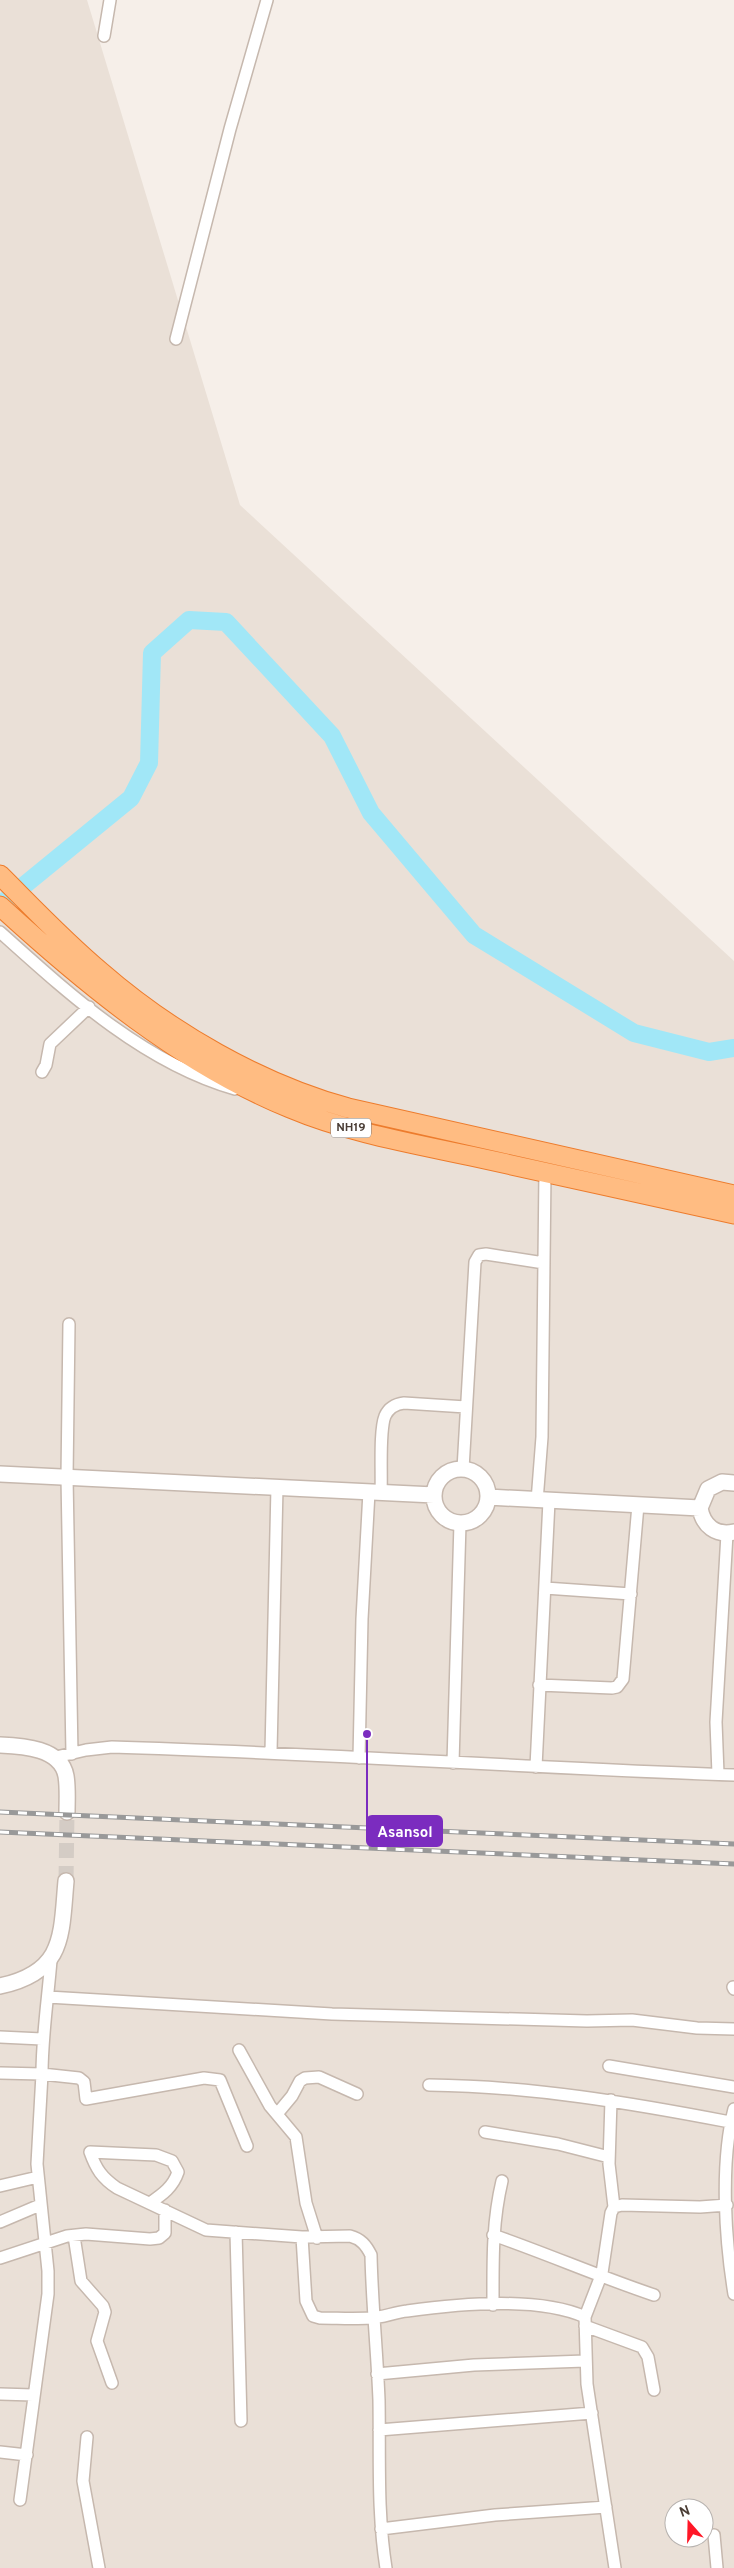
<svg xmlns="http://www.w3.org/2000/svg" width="734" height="2568" font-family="Overpass,sans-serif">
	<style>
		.residential { fill: #eae0d7; fill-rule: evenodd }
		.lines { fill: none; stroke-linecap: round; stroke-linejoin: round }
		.river { stroke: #a1e7f7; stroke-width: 18 }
		.tertiary-tunnel { stroke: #d4ccc5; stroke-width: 15; stroke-dasharray: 15 8; stroke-linecap: butt }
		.minor-casing { stroke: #c6b8ae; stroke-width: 14 }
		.tertiary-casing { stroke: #c6b8ae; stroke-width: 18 }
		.trunk-casing { stroke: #ed7c2d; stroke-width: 21 }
		.minor { stroke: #fff; stroke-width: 11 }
		.tertiary { stroke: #fff; stroke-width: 15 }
		.trunk { stroke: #ffbc82; stroke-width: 19 }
		.rail-casing { stroke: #999; stroke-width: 5 }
		.rail { stroke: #fff; stroke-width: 3; stroke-dasharray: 9; stroke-linecap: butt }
		.labels { text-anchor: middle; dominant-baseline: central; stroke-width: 4; stroke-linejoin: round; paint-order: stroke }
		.shield { fill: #fff; stroke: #817872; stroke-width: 1 }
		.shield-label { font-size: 12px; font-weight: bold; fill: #4b3e36 }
		.leader { fill: none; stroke: #7b2cbf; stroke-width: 2 }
		.callout-dot { fill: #7b2cbf; stroke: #fff; stroke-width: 2 }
		.callout { fill: #7b2cbf; stroke: #7b2cbf; stroke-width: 2 }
		.callout-label { font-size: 15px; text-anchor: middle; font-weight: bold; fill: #fff }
	</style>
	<rect width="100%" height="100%" fill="#f6efe9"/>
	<path class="residential" d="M0 0H87L240 505 734 961V2568H0ZM674 2508H704V2538H674Z"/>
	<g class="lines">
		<path class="river" d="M0 905 131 798 149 763 152 653 189 620 226 622 332 736 371 813 474 935 634 1033 709 1052 734 1048"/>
		<path class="tertiary-tunnel" d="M66 1881 67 1812"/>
		<g class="minor-casing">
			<path id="minor" d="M104 36 110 0
				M176 339 230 129 267 0
				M0 932C69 994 144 1063 235 1089
				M42 1072 46 1065 50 1044 89 1007
				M69 1324 67 1477 72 1754
				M463 1469 475 1262 479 1255 486 1254 544 1263
				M381 1492C382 1474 379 1431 385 1416 389 1407 396 1404 404 1403L466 1407
				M537 1501 542 1437 545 1172
				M545 1588 631 1594
				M539 1685 612 1688 617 1687 623 1679 638 1505
				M271 1752 277 1487
				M56 1757 86 1750 112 1747C319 1753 526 1768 734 1775
				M359 1758 362 1619 369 1492
				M453 1763 460 1523
				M536 1767 549 1501
				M718 1774 716 1722 727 1534
				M51 1960C48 1998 42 2036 42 2074L79 2078 84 2082 86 2099 204 2078 220 2080 247 2146
				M733 1987 734 1989
				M48 1997 332 2014 587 2021 632 2020 697 2028 734 2029
				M0 2037 42 2039
				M239 2050 270 2106 296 2137 306 2203 317 2238
				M609 2066 734 2087
				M0 2073 42 2074 37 2164 48 2271V2294L20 2500
				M429 2085C531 2086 631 2103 730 2122
				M611 2100 609 2164 614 2207
				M734 2109C720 2163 725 2239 734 2294
				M277 2114 292 2096 300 2081 305 2078 319 2077 357 2094
				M485 2132 558 2144 609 2157
				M0 2186 38 2177
				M150 2203C163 2194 173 2187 178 2172L172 2161 156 2155 90 2152C96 2169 102 2178 117 2188L206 2230 302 2237 350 2236C361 2239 366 2245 371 2255 372 2303 377 2351 379 2400 380 2456 377 2512 386 2568
				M0 2222 40 2205
				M236 2232 241 2421
				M493 2235C548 2254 600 2277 654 2295
				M74 2236 81 2281 103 2306 105 2312 97 2341 112 2383
				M302 2237 306 2301 313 2316 320 2318C337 2318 353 2319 370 2318 382 2318 395 2312 407 2311 457 2304 538 2296 585 2317L587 2384 615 2568
				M0 2258 67 2236 86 2234 150 2239 159 2238 165 2233V2210
				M493 2305C493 2262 492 2223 502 2181
				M585 2317 602 2273 611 2213 614 2207 622 2205 700 2207 727 2205
				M585 2326 642 2347 648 2357 654 2390
				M377 2374 474 2365 585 2361
				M0 2394 33 2395
				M379 2430 592 2413
				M87 2437 83 2481 99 2568
				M0 2452 27 2455
				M381 2529 495 2515 606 2507
				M714 2535 717 2568"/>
		</g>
		<g class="tertiary-casing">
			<path id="tertiary" d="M434 1496a27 27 0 1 1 54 0a27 27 0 1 1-54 0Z
				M0 1474 434 1495
				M734 1483 722 1482 708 1489 700 1508C703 1526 716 1536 734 1532
				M488 1497 700 1508
				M0 1745C23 1746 61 1748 66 1776 68 1788 67 1801 67 1812
				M0 1986C65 1972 61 1936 66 1881"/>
		</g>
		<g class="trunk-casing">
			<path id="trunk" d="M0 875C33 908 65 942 101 972 170 1032 260 1084 348 1108L734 1195
				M0 906C85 984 182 1064 290 1108 347 1132 410 1143 471 1156 559 1175 646 1195 734 1214"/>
		</g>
		<use href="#minor" class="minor"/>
		<use href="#tertiary" class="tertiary"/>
		<use href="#trunk" class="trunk"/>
		<g class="rail-casing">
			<path id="rail" d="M0 1812 734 1844
				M0 1832 734 1864"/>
		</g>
		<use href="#rail" class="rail"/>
	</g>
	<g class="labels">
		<rect class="shield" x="331" y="1118.5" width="40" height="19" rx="4"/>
		<g class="shield-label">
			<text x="351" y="1128">NH19</text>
		</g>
	</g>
	<path class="leader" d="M367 1734L367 1831"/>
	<circle class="callout-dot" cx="367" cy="1734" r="5"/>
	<rect class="callout" x="367" y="1816" width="75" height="30" rx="5"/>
	<g class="callout-label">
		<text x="405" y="1837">Asansol</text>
	</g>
	<g transform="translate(689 2523) rotate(340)"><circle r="24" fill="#ffffff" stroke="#b7b2af"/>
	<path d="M0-4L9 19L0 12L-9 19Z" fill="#ff1727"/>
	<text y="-8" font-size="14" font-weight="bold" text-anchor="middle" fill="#4b3e36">N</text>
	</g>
</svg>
